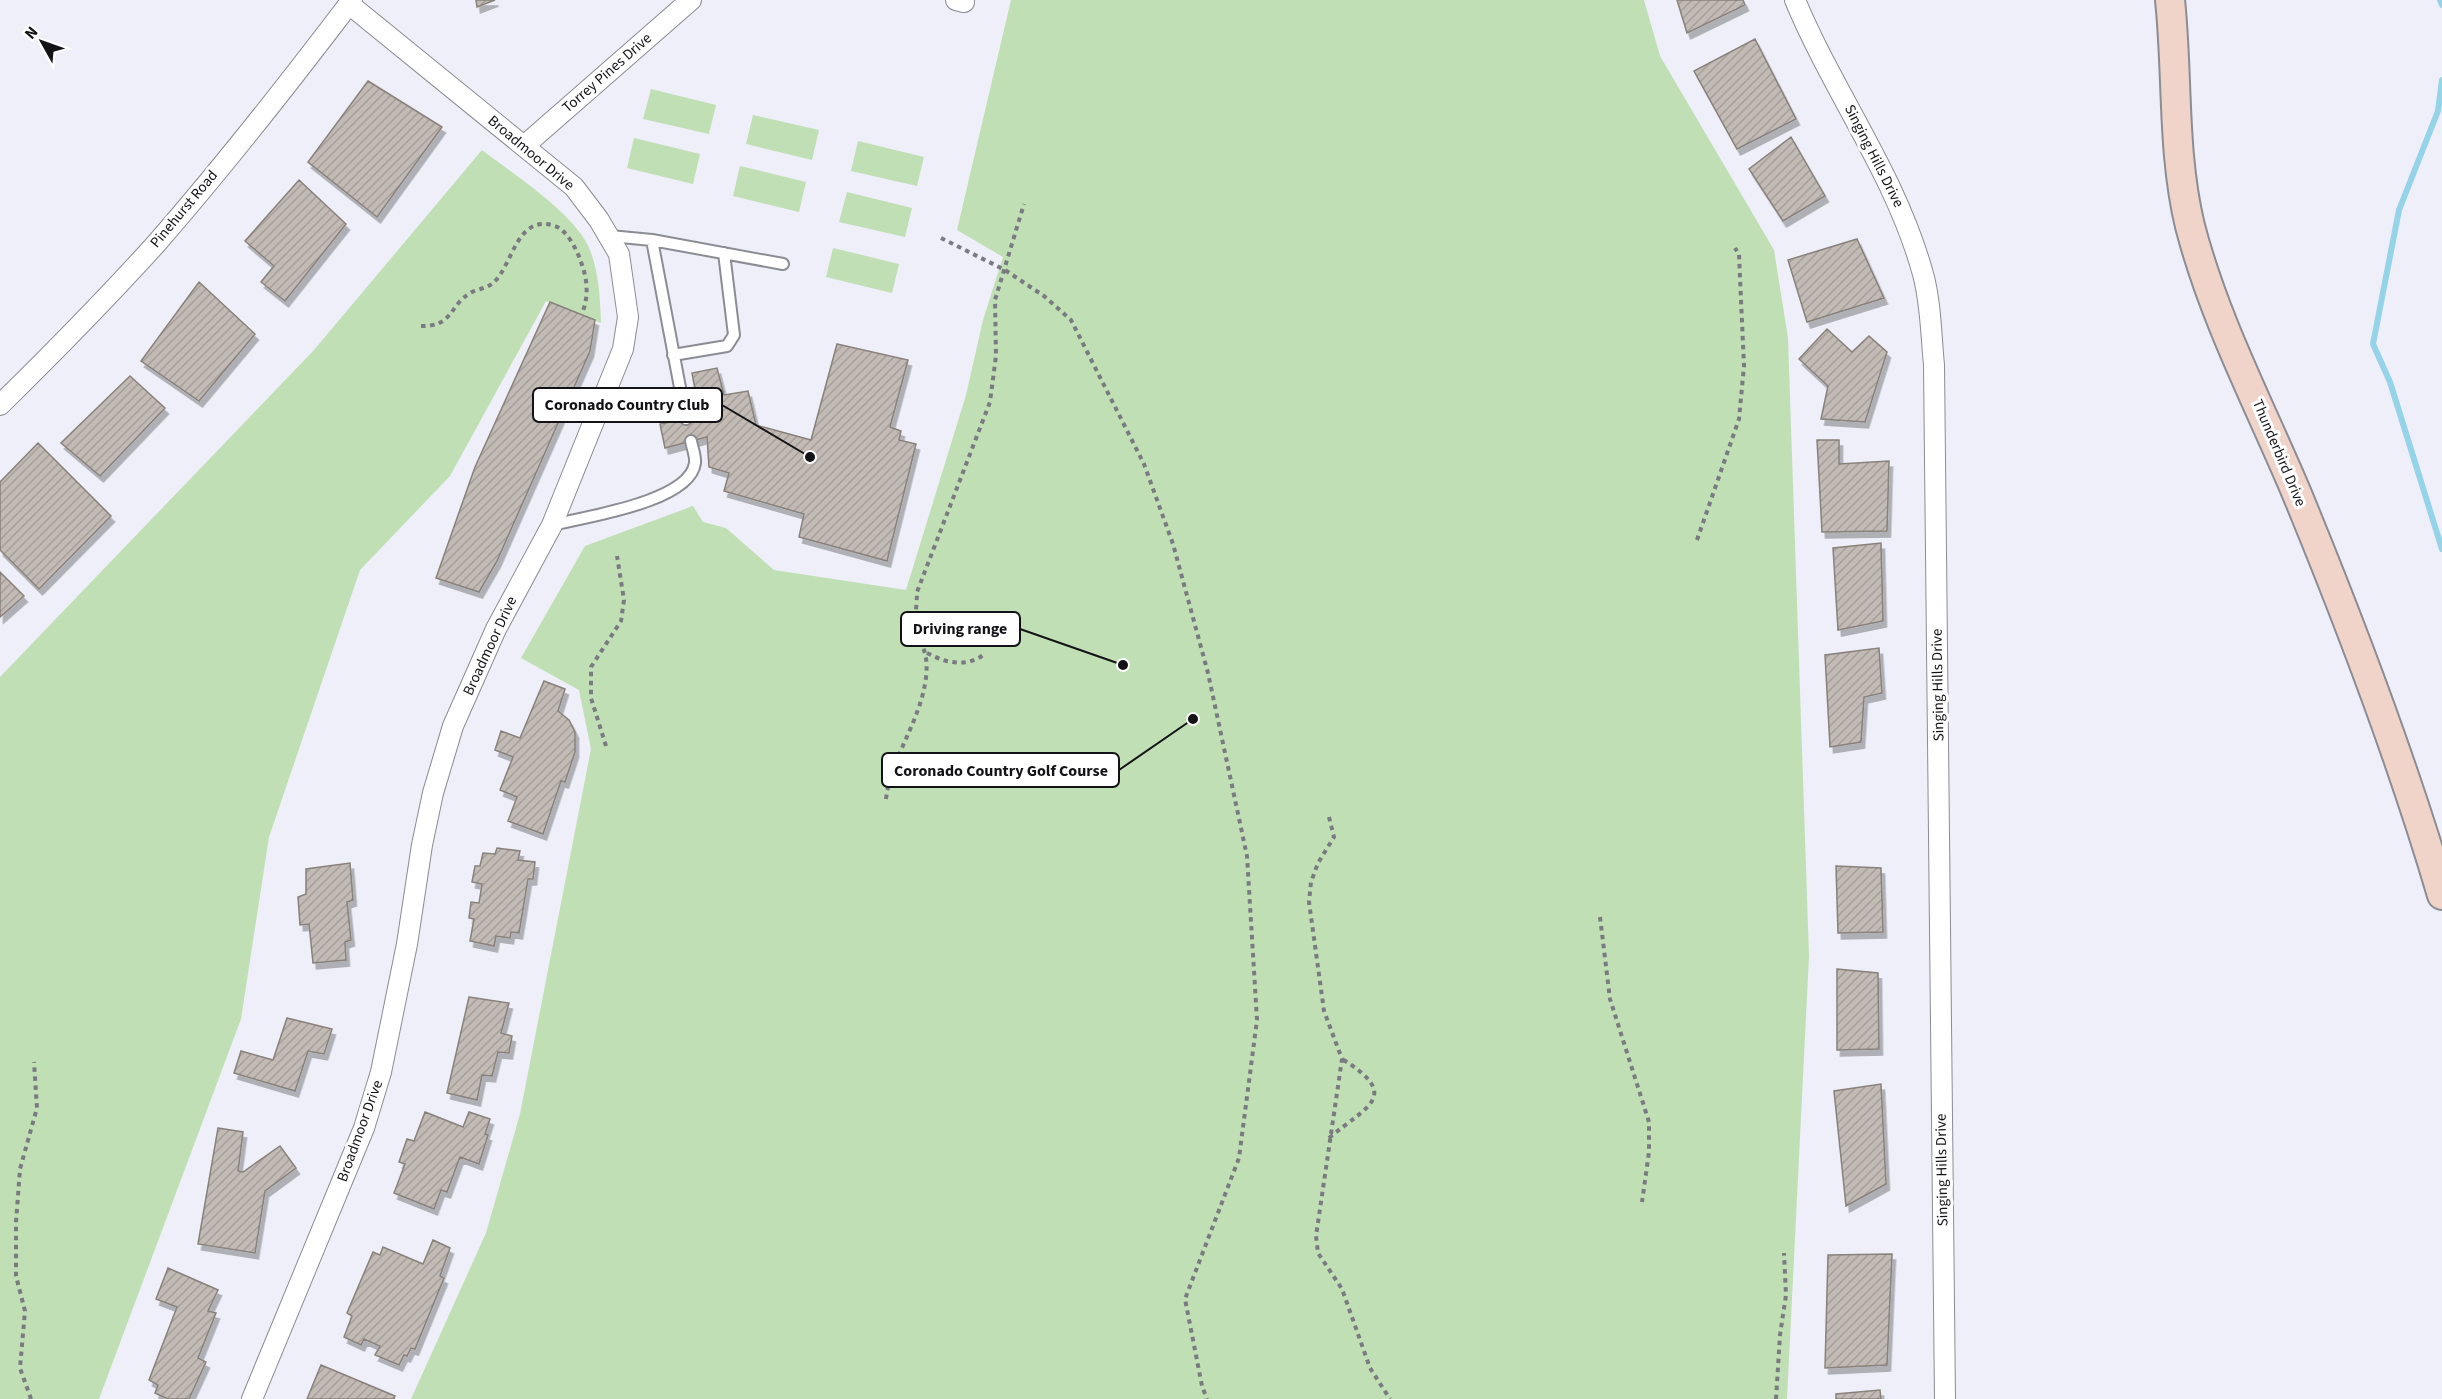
<svg xmlns="http://www.w3.org/2000/svg" width="2442" height="1399" font-family="'Source Sans 3',sans-serif">
	<style>
		.green { fill: #c0dfb4 }
		.lines { fill: none; stroke-linecap: round; stroke-linejoin: round }
		.stream { stroke: #95d3e8; stroke-width: 6 }
		.building { fill: url(#building-hatch); stroke: #88817b; stroke-width: 1.5; filter: url(#shadow) }
		.lane-casing { stroke: #8b8c94; stroke-width: 14 }
		.street-casing { stroke: #8b8c94; stroke-width: 22 }
		.secondary-casing { stroke: #8b8c94; stroke-width: 32 }
		.path { stroke: #7a7a81; stroke-width: 4; stroke-dasharray: 4.5 4.5; stroke-linecap: butt }
		.lane { stroke: #fff; stroke-width: 10 }
		.street { stroke: #fff; stroke-width: 20 }
		.secondary { stroke: #f1d4c9; stroke-width: 28 }
		.labels { text-anchor: middle; dominant-baseline: central; stroke-width: 6; stroke-linejoin: round; paint-order: stroke }
		.street-label { font-size: 15px; fill: #131317; stroke: #fff }
		.leader { fill: none; stroke: #131317; stroke-width: 2 }
		.callout-dot { fill: #131317; stroke: #fff; stroke-width: 2 }
		.callout { fill: #fff; stroke: #131317; stroke-width: 2 }
		.callout-label { font-size: 16px; text-anchor: middle; font-weight: bold; fill: #131317 }
	</style>
	<defs>
		<pattern id="building-hatch" width="6" height="6" patternUnits="userSpaceOnUse" patternTransform="scale(1.5)"><rect width="6" height="6" fill="#c2bab4"/><path d="M-1 1l2-2M0 6l6-6M5 7l2-2" fill="none" stroke="#a69f9a"/></pattern>
		<filter id="shadow"><feDropShadow dx="3.5" dy="6" stdDeviation="0" flood-color="#0004"/></filter>
	</defs>
	<rect width="100%" height="100%" fill="#eeeff8"/>
	<path class="green" d="M1011 0H1644L1660 56 1774 250 1788 338 1809 956 1787 1399H411L486 1233 520 1114 591 749 579 690 521 658 585 546 693 506 703 522 726 528 774 570 906 590 966 395 983 320 1003 257 957 230Z
		M651 89 716 105 709 134 643 119Z
		M753 115 819 130 812 160 746 144Z
		M634 138 700 154 693 184 627 168Z
		M858 141 924 157 917 186 851 171Z
		M482 150C513 174 576 214 590 250 599 274 600 297 601 323L546 301 450 476 360 570 269 837 241 1019 99 1399H0V677L314 350Z
		M740 166 806 182 799 212 733 196Z
		M847 192 912 208 905 237 839 222Z
		M833 248 899 264 892 293 826 277Z"/>
	<g class="lines">
		<path class="stream" d="M2440 0 2442 5
			M2442 80 2438 111 2399 210 2373 344 2390 382 2442 549"/>
	</g>
	<path class="building" d="M476 0H495L477 7Z
		M1677 0H1743L1745 5 1687 33Z
		M1755 39 1796 119 1737 149 1694 71Z
		M368 81 442 127 377 217 308 162Z
		M1791 137 1825 196 1783 221 1749 169Z
		M299 180 346 224 285 301 261 282 274 266 245 241Z
		M1857 239 1884 298 1807 322 1788 260Z
		M199 282 255 334 199 401 141 361Z
		M550 302 595 320 590 351 497 561 479 592 436 578 475 467Z
		M1827 329 1852 352 1869 336 1887 352 1865 422 1821 419 1828 386 1799 359Z
		M837 344 908 360 890 427 901 431 899 440 916 444 887 561 799 537 804 514 724 491 729 473 709 467 707 437 665 448 660 424 700 416 692 373 717 368 724 395 748 391 756 425 811 440Z
		M130 376 165 408 100 476 61 443Z
		M1817 440H1839V464L1889 461 1887 531 1822 532Z
		M38 443 111 516 39 589 0 550V482Z
		M1881 543 1883 621 1838 630 1833 548Z
		M0 572 24 596 0 617Z
		M1879 648 1882 693 1864 697 1861 742 1830 747 1825 655Z
		M544 681 565 689 558 711 569 720 575 732V752L565 782 561 781 543 834 508 821 517 797 500 790 513 757 495 750 501 731 520 738Z
		M497 848 520 851 518 860 535 862 533 879H528L519 933 511 932 510 938 496 936 494 946 470 941 474 919 469 918 471 902 479 903 482 884 472 882 475 866H480L483 853 495 854Z
		M350 863 353 900 347 902 351 940 345 942 346 960 313 963 309 924 300 925 298 897 306 894V869Z
		M1836 866 1881 868 1883 932 1838 933Z
		M1837 969 1878 973 1879 1049 1837 1050Z
		M469 997 509 1003 501 1033 512 1036 509 1053 498 1052 492 1076 482 1075 477 1100 447 1093Z
		M287 1018 332 1029 324 1054 308 1051 295 1091 234 1073 241 1051 273 1060Z
		M1881 1084 1886 1184 1846 1206 1834 1091Z
		M425 1112 463 1127 469 1112 490 1119 485 1134 488 1135 479 1164 460 1157 447 1192 441 1190 434 1209 394 1193 405 1164 399 1162 407 1139 414 1141Z
		M218 1128 243 1132 238 1171 243 1172 280 1146 296 1168 265 1191 255 1253 198 1244Z
		M433 1240 450 1248 440 1276 444 1278 415 1349 411 1348 407 1356 404 1355 399 1365 375 1355 380 1346 364 1339 361 1345 344 1337 352 1316 347 1313 373 1252 380 1255 383 1247 423 1264Z
		M1892 1254 1887 1365 1825 1368 1828 1255Z
		M168 1268 218 1290 208 1311 216 1313 198 1358 206 1362 189 1399H168L155 1393 158 1385 149 1380 177 1307 156 1299Z
		M321 1365 395 1396 394 1399H307Z
		M1880 1390 1881 1399H1836V1394Z"/>
	<g class="lines">
		<g class="lane-casing">
			<path id="lane" d="M610 236 652 240 686 419
				M652 240 783 264
				M673 355 727 346 734 335 724 253
				M552 525C584 517 690 502 695 463 696 457 692 447 691 441"/>
		</g>
		<g class="street-casing">
			<path id="street" d="M956 0 964 2
				M1795 0C1834 94 1896 175 1923 274 1931 303 1931 335 1934 365L1945 1399
				M524 146 691 0
				M0 405C53 353 105 300 155 245 224 166 289 83 352 0
				M252 1399 364 1128 381 1072 407 944 422 845 433 793 453 726 496 629 552 525 623 349 628 317 619 254 599 220 574 187 349 4"/>
		</g>
		<g class="secondary-casing">
			<path id="secondary" d="M2170 0C2178 75 2172 152 2190 226 2214 319 2260 406 2297 494 2351 625 2402 759 2442 895"/>
		</g>
		<path class="path" d="M941 238 1005 270 1044 296 1071 320 1144 464 1173 544 1208 673 1247 856 1257 1020 1239 1158 1185 1299 1202 1386 1207 1399
			M421 326C454 327 449 304 472 292 479 289 487 288 493 283 513 266 516 213 555 226 567 230 577 250 581 262 587 278 589 294 583 311
			M1697 540 1739 419 1744 366 1740 278 1739 254 1735 248
			M927 653C946 663 966 668 985 654
			M606 746 591 698V667L621 621 624 600 617 556
			M886 799C891 757 921 721 926 677 929 650 920 647 916 624 915 614 917 602 917 592L990 402 996 356 995 300 1024 204
			M1329 817 1334 837 1318 863 1311 882 1309 902 1324 1011 1342 1059 1316 1236 1318 1253 1342 1289 1370 1368 1390 1399
			M1600 917 1610 999 1649 1122V1152L1642 1202
			M1329 1138C1367 1106 1402 1096 1342 1059
			M31 1399 20 1368 25 1311 16 1276V1222L20 1169 37 1108 34 1062
			M1776 1399 1780 1335 1786 1295 1784 1253"/>
		<use href="#lane" class="lane"/>
		<use href="#street" class="street"/>
		<use href="#secondary" class="secondary"/>
	</g>
	<g class="labels">
		<g class="street-label">
			<text transform="translate(607 73) rotate(-41)">Torrey Pines Drive</text>
			<text transform="translate(531 153) rotate(40)">Broadmoor Drive</text>
			<text transform="translate(1874 156) rotate(63)">Singing Hills Drive</text>
			<text transform="translate(184 209) rotate(-50)">Pinehurst Road</text>
			<text transform="translate(2279 453) rotate(67)">Thunderbird Drive</text>
			<text transform="translate(490 646) rotate(-65)">Broadmoor Drive</text>
			<text transform="translate(1938 685) rotate(-91)">Singing Hills Drive</text>
			<text transform="translate(360 1131) rotate(-70)">Broadmoor Drive</text>
			<text transform="translate(1942 1170) rotate(-91)">Singing Hills Drive</text>
		</g>
	</g>
	<path class="leader" d="M810 457L722 405M1123 665L1020 629M1193 719L1119 770"/>
	<g class="callout-dot">
		<circle cx="810" cy="457" r="6"/>
		<circle cx="1123" cy="665" r="6"/>
		<circle cx="1193" cy="719" r="6"/>
	</g>
	<g class="callout">
		<rect x="533" y="388" width="189" height="34" rx="6"/>
		<rect x="901" y="612" width="119" height="34" rx="6"/>
		<rect x="882" y="753" width="237" height="34" rx="6"/>
	</g>
	<g class="callout-label">
		<text x="627" y="410">Coronado Country Club</text>
		<text x="960" y="634">Driving range</text>
		<text x="1001" y="776">Coronado Country Golf Course</text>
	</g>
	<g transform="translate(42 42) rotate(310)" stroke="#ffffff" stroke-width="4.5" paint-order="stroke">
	<path d="M0-4.5L10 22L0 15L-10 22Z" fill="#131317"/>
	<text y="-9" font-size="16" font-weight="bold" text-anchor="middle" fill="#131317">N</text>
	</g>
</svg>
